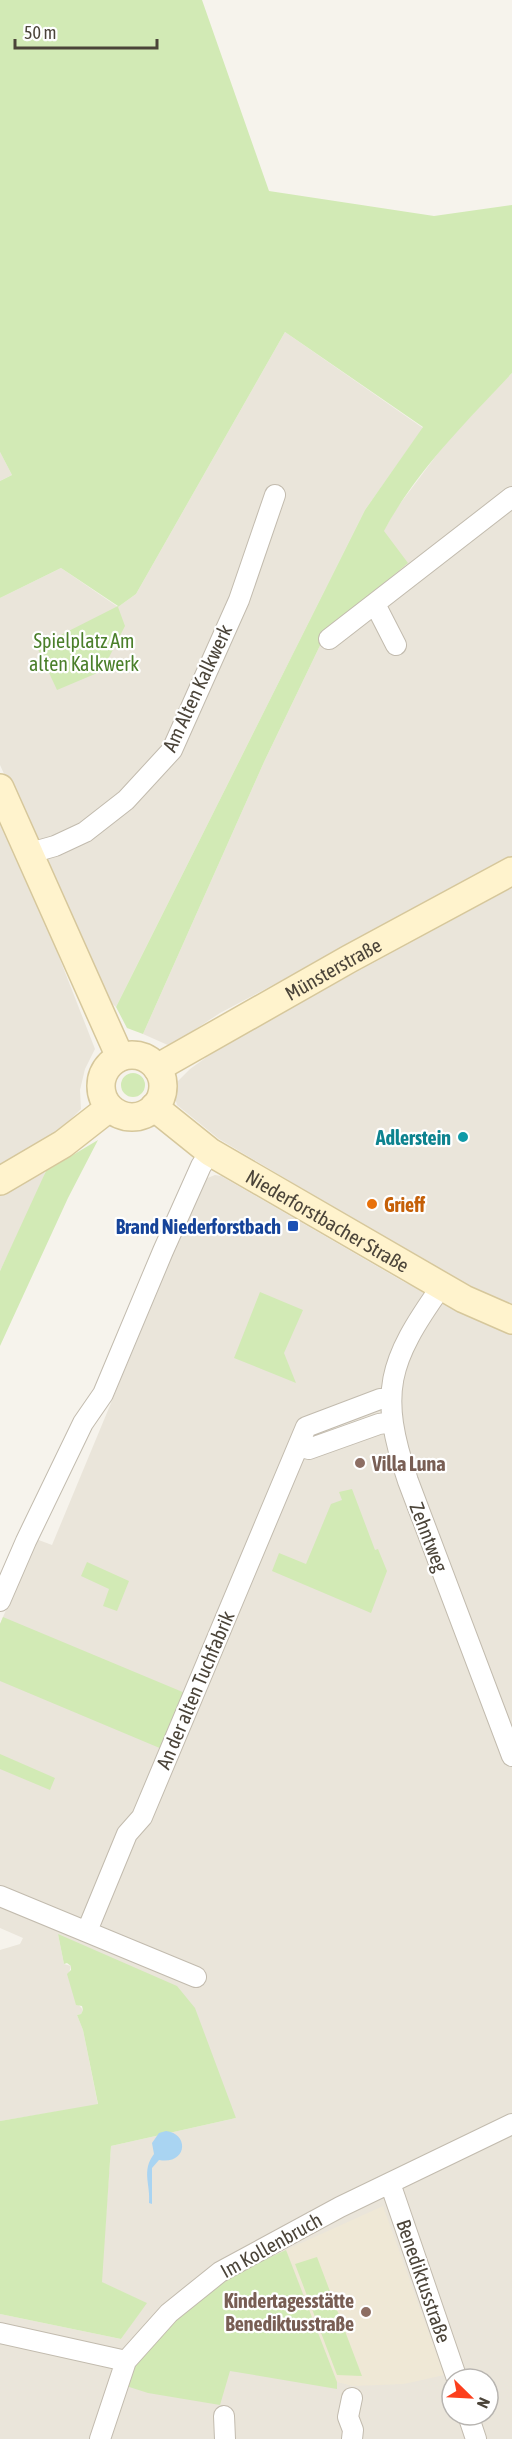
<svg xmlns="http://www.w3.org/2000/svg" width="512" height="2439" font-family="'Asap Condensed',sans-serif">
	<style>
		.residential { fill: #eae5da; fill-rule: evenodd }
		.education { fill: #efe8d6 }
		.green { fill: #d2eab5 }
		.water { fill: #a9d4f2 }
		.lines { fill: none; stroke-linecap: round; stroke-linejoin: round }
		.street-casing { stroke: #c2bbae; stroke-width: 22 }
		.secondary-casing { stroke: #d6c79b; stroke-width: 30 }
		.street { stroke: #fff; stroke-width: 20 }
		.secondary { stroke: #fff3cd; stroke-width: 27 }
		.culture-dot { fill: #0f9aa8; stroke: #fff; stroke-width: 2 }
		.food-dot { fill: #e8710a; stroke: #fff; stroke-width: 2 }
		.transit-dot { fill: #1a4fb4; stroke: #fff; stroke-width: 2 }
		.education-dot { fill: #8d6e63; stroke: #fff; stroke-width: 2 }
		.labels { text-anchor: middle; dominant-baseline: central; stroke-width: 4.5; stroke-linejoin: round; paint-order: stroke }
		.park-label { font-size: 20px; fill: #4a7f2a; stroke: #fff }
		.street-label { font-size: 20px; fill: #4b4439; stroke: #fff }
		.culture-label { font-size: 20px; font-weight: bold; fill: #0d838f; stroke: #fff; text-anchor: end }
		.food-label { font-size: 20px; font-weight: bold; fill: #c56008; stroke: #fff; text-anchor: start }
		.transit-label { font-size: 20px; font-weight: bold; fill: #164399; stroke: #fff; text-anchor: end }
		.education-label { font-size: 20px; font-weight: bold; fill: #785e54; stroke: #fff; text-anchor: start }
	</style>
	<rect width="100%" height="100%" fill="#f6f3ec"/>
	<path class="residential" d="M285 332 423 428 365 510 116 1007 106 998 0 765V598L61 568 118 607 136 594Z
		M512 373V859L220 1013 170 1046 143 1034 264 762 327 631 396 509 448 440Z
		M0 452 12 475 0 481Z
		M0 814 20 857 95 1049 85 1069 80 1090 81 1109 54 1136 0 1168Z
		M512 888V1308L444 1280 375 1232 219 1139 177 1105 174 1094 178 1081 190 1069 229 1041Z
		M45 1172 44 1179 0 1271V1196Z
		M215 1175 221 1176 404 1282 512 1331V2439H0V2314L121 2339 146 2303 101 2282 111 2146 236 2118 58 1934 64 1964 71 1966 69 1973 78 2004 83 2010 81 2014 77 2015 83 2030 98 2105 0 2121V1950L20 1944 23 1938 0 1928V1624L36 1539 52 1545 202 1184 205 1179ZM452 2379H488V2415H452Z"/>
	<path class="education" d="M383 2206 444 2375 404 2384 353 2386 337 2382 286 2250Z"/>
	<path class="green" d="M0 0H202L269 191 434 216 512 205V373C466 422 416 471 384 531L408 563 327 631 264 762 143 1034 127 1028 116 1007 365 510 423 427 285 332 136 594 118 607 125 626 102 671 57 690 37 647 118 606 61 568 0 598V481L12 475 0 452Z
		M121 1085a12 12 0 1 1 24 0a12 12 0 1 1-24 0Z
		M98 1140 68 1198 0 1346V1271L46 1171Z
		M260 1292 303 1310 284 1353 296 1383 234 1358Z
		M352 1489 375 1550 378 1549 387 1571 371 1613 272 1571 279 1553 306 1564 331 1504 342 1500 339 1492Z
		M87 1562 129 1581 117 1611 103 1606 109 1589 81 1576Z
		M3 1617 185 1693 162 1749 0 1681V1624Z
		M0 1754 55 1778 50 1790 0 1769Z
		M58 1934 177 1986 195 2008 236 2118 111 2146 102 2282 147 2303 121 2339 0 2314V2121L98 2104 83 2030 77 2015 81 2014 83 2010 82 2006 76 2005 67 1974 71 1970V1966L67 1963 64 1964Z
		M286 2250 337 2382V2389L230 2371 220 2405 148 2393 123 2385 133 2366 176 2318 226 2277Z
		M317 2257 362 2376 337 2375 295 2264Z"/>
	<path class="water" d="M166 2131C190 2134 187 2165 159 2160L152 2168V2204L149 2203C151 2185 141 2171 154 2154L152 2143 159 2133Z"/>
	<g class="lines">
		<g class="street-casing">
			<path id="street" d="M375 604 396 645
				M329 639 512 497
				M30 853 55 846 85 832 126 800 172 750 239 600 275 495
				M441 1287C388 1362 378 1392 408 1481L512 1756
				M298 1446 309 1449 379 1424 392 1422
				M0 1601 26 1541 83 1423 103 1394 163 1251 201 1166 210 1152
				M0 1896 196 1977
				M87 1931 127 1834 142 1817 306 1427 380 1399H390
				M390 2183 457 2379
				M0 2333 126 2361
				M468 2415 476 2439
				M224 2416 225 2439
				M100 2439 126 2361 169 2313 220 2272 340 2207 512 2124
				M352 2439 353 2430 348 2417 352 2398"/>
		</g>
		<g class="secondary-casing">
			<g id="secondary">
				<path d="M0 788 120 1057"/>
				<circle cx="132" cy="1086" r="31"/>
				<path id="s1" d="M157 1068 349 959 512 871"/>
				<path id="s2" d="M154 1107 210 1152 464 1299 512 1320"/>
				<path d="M0 1181 63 1144 109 1108"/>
			</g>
		</g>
		<use href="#street" class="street"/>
		<use href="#secondary" class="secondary"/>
	</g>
	<circle class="culture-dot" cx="463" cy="1137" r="6"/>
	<circle class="food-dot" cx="372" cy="1204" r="6"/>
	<rect class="transit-dot" x="287" y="1220" width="12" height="12" rx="3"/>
	<g class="education-dot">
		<circle cx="360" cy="1463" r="6"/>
		<circle cx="366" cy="2312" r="6"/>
	</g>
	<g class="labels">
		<g class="park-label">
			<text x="84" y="640">Spielplatz Am<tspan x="84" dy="23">alten Kalkwerk</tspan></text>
		</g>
		<g class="street-label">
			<text transform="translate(197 688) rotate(-65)">Am Alten Kalkwerk</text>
			<text stroke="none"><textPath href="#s1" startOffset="202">Münsterstraße</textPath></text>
			<text stroke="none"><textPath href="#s2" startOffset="208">Niederforstbacher Straße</textPath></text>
			<text transform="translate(429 1537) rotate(69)">Zehntweg</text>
			<text transform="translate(195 1690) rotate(-67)">An der alten Tuchfabrik</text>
			<text transform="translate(271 2245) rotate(-29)">Im Kollenbruch</text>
			<text transform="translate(424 2281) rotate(71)">Benediktusstraße</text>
		</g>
		<g class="culture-label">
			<text x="451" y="1137">Adlerstein</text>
		</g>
		<g class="food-label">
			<text x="384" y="1204">Grieff</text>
		</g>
		<g class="transit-label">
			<text x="281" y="1226">Brand Niederforstbach</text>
		</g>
		<g class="education-label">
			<text x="372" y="1463">Villa Luna</text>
			<text x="354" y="2300" text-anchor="end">Kindertagesstätte<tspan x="354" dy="23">Benediktusstraße</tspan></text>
		</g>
	</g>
	<g transform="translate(470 2397) rotate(114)"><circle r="28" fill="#ffffff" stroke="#b7b4b0" stroke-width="1.5"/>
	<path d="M0-4.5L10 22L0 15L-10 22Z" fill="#fc3f1d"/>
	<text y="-9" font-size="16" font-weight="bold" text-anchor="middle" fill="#4b4439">N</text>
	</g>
	<path d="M15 39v9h142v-9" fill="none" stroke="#4b4439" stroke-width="3"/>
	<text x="24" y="39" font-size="18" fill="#4b4439" stroke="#ffffff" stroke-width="4.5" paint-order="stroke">50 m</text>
</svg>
